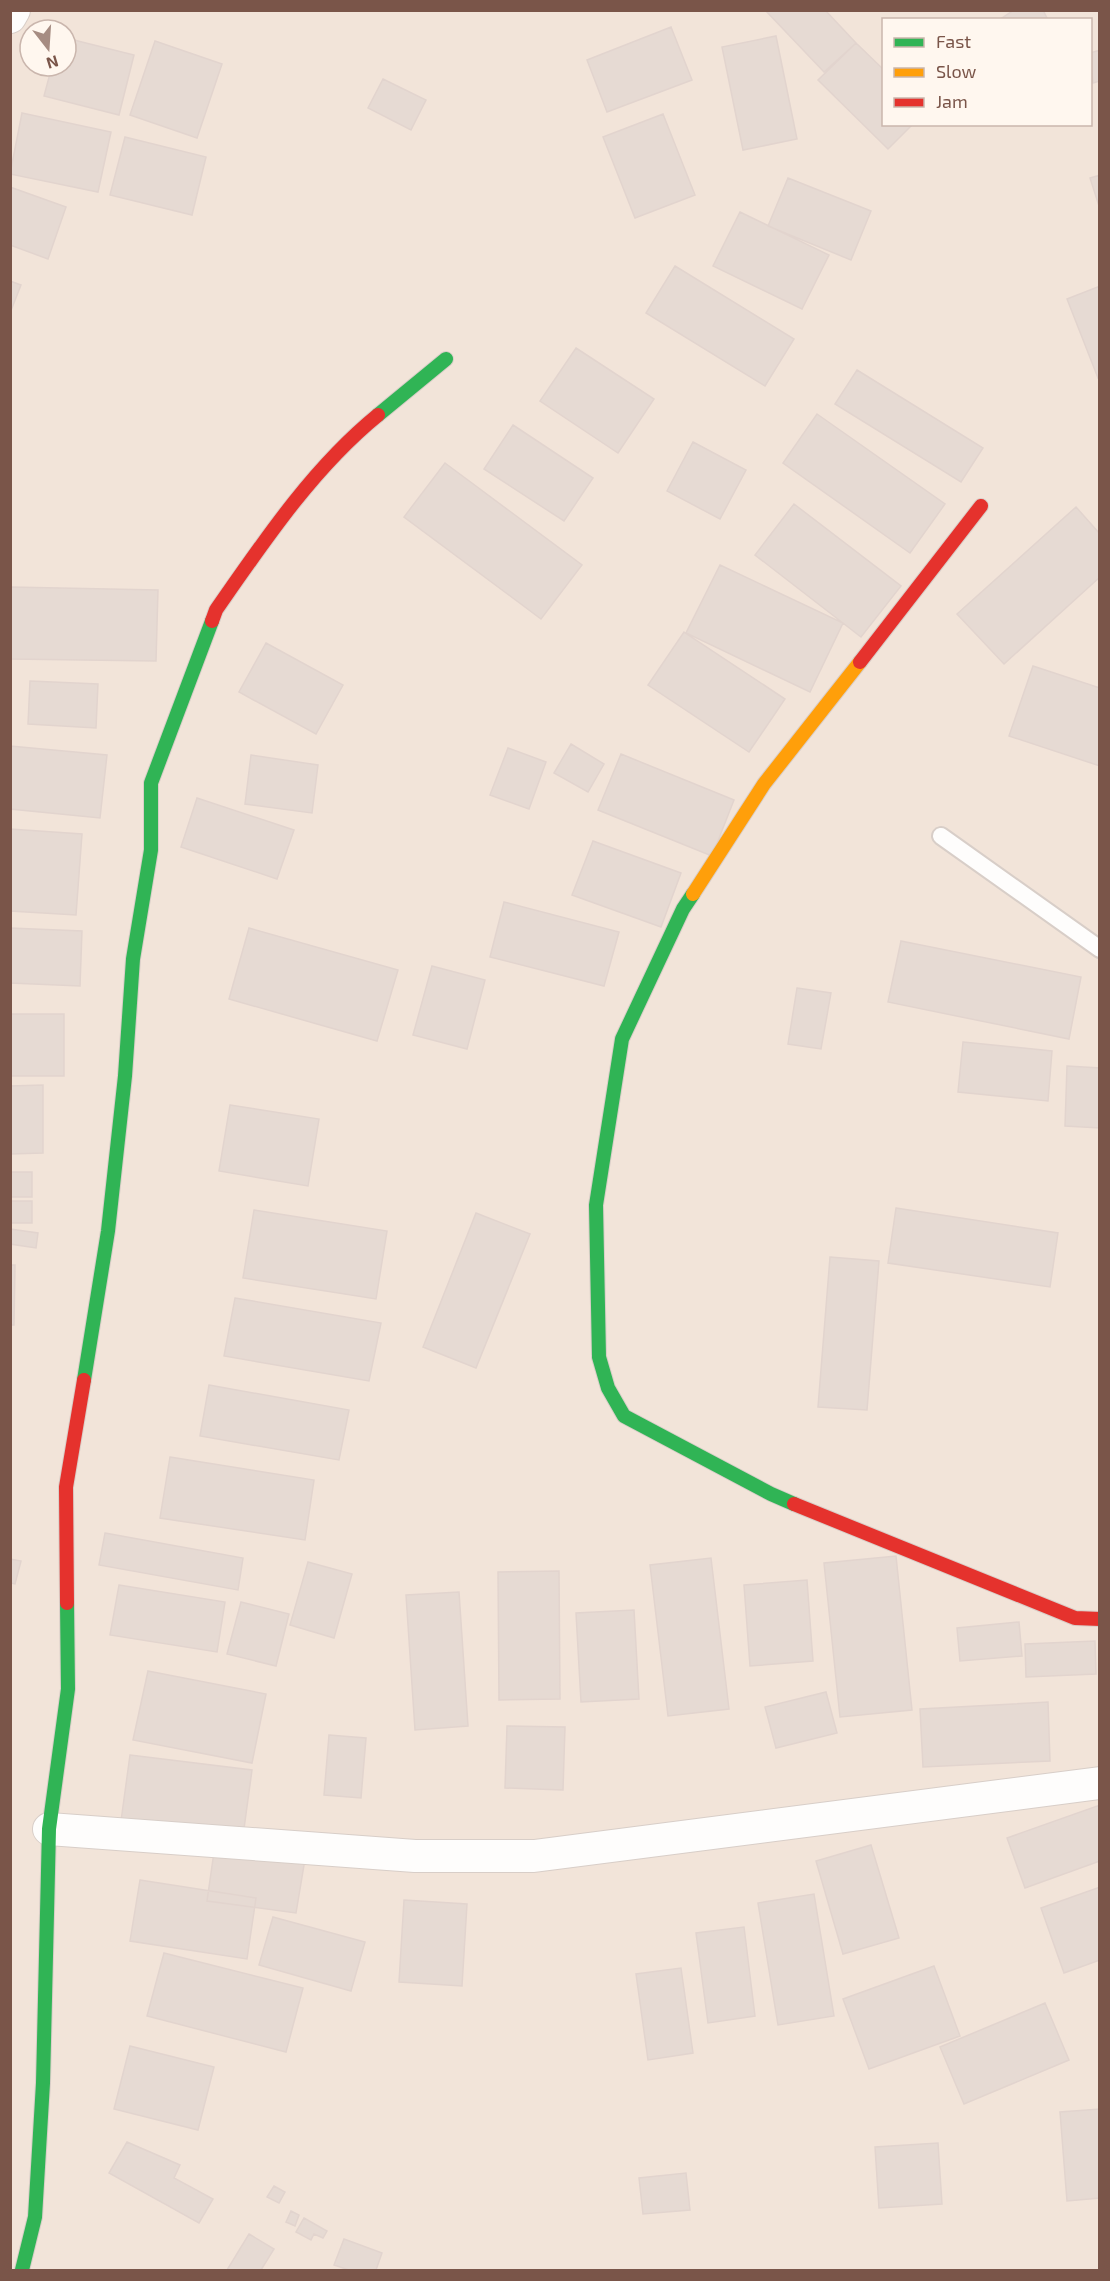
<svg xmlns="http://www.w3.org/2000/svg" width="1110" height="2281" font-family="'Exo 2',sans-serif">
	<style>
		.residential { fill: #f2e4d9; fill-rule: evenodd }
		.building { fill: #e6dad3; stroke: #e2d4ce; stroke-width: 1.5 }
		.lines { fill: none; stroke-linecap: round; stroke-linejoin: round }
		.lane-casing { stroke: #d8cec8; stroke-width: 20 }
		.street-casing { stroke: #d8cec8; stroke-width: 34 }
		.fast-casing { stroke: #d9cec8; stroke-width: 16 }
		.slow-casing { stroke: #d9cec8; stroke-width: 16 }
		.jam-casing { stroke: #d9cec8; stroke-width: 16 }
		.lane { stroke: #fefdfc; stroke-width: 16 }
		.street { stroke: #fefdfc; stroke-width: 32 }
		.fast { stroke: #30b455; stroke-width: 14 }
		.slow { stroke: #ff9f0a; stroke-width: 14 }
		.jam { stroke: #e5322d; stroke-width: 14 }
	</style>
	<rect width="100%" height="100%" fill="#f9f2ec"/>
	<path class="residential" d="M11 11H1099V2270H11ZM884 20H1090V124H884ZM30 30H66V66H30Z"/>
	<path class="building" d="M765 10H825L856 43 824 72Z
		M1014 10H1043L1048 20H999Z
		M671 27 692 80 607 112 587 60Z
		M776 36 797 139 743 150 722 47Z
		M66 38 134 55 119 115 44 96 52 66H66Z
		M155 41 222 64 197 138 130 115Z
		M856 43 884 70V124H913L888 149 818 80Z
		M1100 50V81L1093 83 1090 53Z
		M383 79 426 100 411 130 368 108Z
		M22 113 111 132 98 192 10 174Z
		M663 114 695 195 635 218 603 137Z
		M125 137 206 157 192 215 110 195Z
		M1100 175V209L1090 178Z
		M788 178 871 211 851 260 768 226Z
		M10 187 66 207 48 259 10 245Z
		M740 212 829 255 802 309 713 266Z
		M675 266 794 339 765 386 646 313Z
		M10 281 21 285 10 313Z
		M1100 286V377L1098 378 1067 299Z
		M576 348 654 399 618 453 540 401Z
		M857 370 983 448 961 482 835 404Z
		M817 414 945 504 910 553 783 463Z
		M513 425 593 478 564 521 484 469Z
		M693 442 746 470 720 519 667 491Z
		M445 463 582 565 541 619 404 517Z
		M794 504 901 586 861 637 755 555Z
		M1076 507 1100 534V577L1004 664 957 614Z
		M720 565 843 623 810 692 686 633Z
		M10 587 158 590 156 661 10 659Z
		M684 632 785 699 749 752 648 685Z
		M266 643 343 685 316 734 239 692Z
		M1033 666 1100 688V766L1009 736Z
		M30 681 98 684 96 728 28 724Z
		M571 744 604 764 588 792 554 773Z
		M10 746 107 755 100 818 10 809Z
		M508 748 546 762 529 809 490 795Z
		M621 754 734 800 712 856 598 810Z
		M251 755 318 765 312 813 245 804Z
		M197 798 294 830 277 879 181 847Z
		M10 829 82 834 76 915 10 911Z
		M593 841 681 873 661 927 572 895Z
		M504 902 619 932 604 986 490 957Z
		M10 928 82 931 80 986 10 983Z
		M249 928 398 970 377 1041 229 999Z
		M901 941 1081 977 1069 1039 888 1002Z
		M432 966 485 980 467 1049 413 1035Z
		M797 988 831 993 821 1049 788 1044Z
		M10 1014H64V1076H10Z
		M963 1042 1052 1051 1048 1101 958 1092Z
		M1067 1066 1100 1068V1128L1065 1126Z
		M43 1085V1153L10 1154V1086Z
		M230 1105 319 1119 308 1186 219 1171Z
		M10 1172H32V1197H10Z
		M10 1201H32V1223H10Z
		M896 1208 1058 1233 1050 1287 888 1263Z
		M254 1210 387 1231 376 1299 243 1278Z
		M476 1213 530 1234 476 1368 423 1347Z
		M10 1229 38 1233 36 1248 10 1244Z
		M830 1257 879 1261 867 1410 818 1407Z
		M10 1265H15L14 1325H10Z
		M235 1298 381 1323 369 1381 224 1356Z
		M209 1385 349 1410 339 1460 200 1436Z
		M170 1457 314 1480 305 1540 160 1518Z
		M105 1533 243 1558 238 1590 99 1565Z
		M896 1556 912 1710 840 1717 824 1563Z
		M711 1558 729 1709 668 1716 650 1565Z
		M10 1559 21 1561 15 1584 10 1583Z
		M308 1562 352 1574 334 1638 290 1625Z
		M559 1571 560 1699 499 1700 498 1572Z
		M807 1580 813 1661 750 1666 744 1585Z
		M119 1585 225 1602 217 1652 110 1635Z
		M459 1592 468 1726 415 1730 406 1595Z
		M241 1602 289 1614 276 1666 227 1654Z
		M634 1610 639 1699 581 1702 576 1613Z
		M1019 1622 1022 1656 960 1661 957 1628Z
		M1095 1641 1096 1674 1026 1677 1025 1644Z
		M148 1671 266 1694 252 1763 133 1740Z
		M826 1692 837 1733 776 1748 765 1707Z
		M1048 1702 1050 1761 923 1767 920 1709Z
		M507 1726 565 1727 563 1790 505 1788Z
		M329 1735 366 1738 361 1798 324 1795Z
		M130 1755 252 1770 243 1836 121 1821Z
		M1100 1805V1861L1025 1888 1007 1838Z
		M215 1845 305 1859 296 1913 207 1901Z
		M871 1845 899 1938 843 1954 816 1861Z
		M140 1880 256 1898 247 1959 130 1941Z
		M1100 1887V1960L1064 1973 1041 1908Z
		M814 1894 834 2016 778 2025 758 1903Z
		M404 1900 467 1904 462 1986 399 1982Z
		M273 1917 365 1942 351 1991 259 1965Z
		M744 1927 755 2016 708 2023 696 1933Z
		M164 1953 303 1988 286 2052 147 2016Z
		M934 1966 960 2036 869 2069 843 1999Z
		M681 1968 693 2053 648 2060 636 1974Z
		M1045 2003 1069 2060 964 2104 940 2047Z
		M130 2046 214 2067 198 2130 114 2109Z
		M1100 2109V2198L1067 2201 1060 2112Z
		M127 2142 180 2165 174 2178 213 2199 199 2223 109 2173Z
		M938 2143 942 2204 879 2208 875 2147Z
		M686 2173 690 2210 643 2214 639 2178Z
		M274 2186 285 2192 279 2203 267 2197Z
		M291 2211 299 2215 295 2226 286 2222Z
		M304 2218 327 2231 323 2238 314 2234 311 2240 296 2232Z
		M249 2234 274 2249 261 2270H227Z
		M344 2239 382 2253 376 2270H349L334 2265Z"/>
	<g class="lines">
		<g class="lane-casing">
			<path id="lane" d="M941 836 1100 949"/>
		</g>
		<g class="street-casing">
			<path id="street" d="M10 17 14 10
				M49 1829 415 1856H534L1100 1783"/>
		</g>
		<g class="fast-casing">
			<path id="fast" d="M378 415 446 359
				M693 894 683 909 622 1039 596 1205 599 1357 608 1388 624 1416 771 1494 794 1504
				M84 1380 108 1231 125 1076 133 959 151 850V783L212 621
				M22 2270 35 2217 43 2083 49 1829 68 1689 67 1603"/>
		</g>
		<g class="slow-casing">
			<path id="slow" d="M693 894 764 784 860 662"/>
		</g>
		<g class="jam-casing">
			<path id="jam" d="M212 621 216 610C264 541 313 468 378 415
				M860 662 981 506
				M794 1504 1075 1618 1100 1619
				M67 1603 66 1487 84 1380"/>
		</g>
		<use href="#lane" class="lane"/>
		<use href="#street" class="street"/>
		<use href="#fast" class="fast"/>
		<use href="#slow" class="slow"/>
		<use href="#jam" class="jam"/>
	</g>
	<rect width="1110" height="2281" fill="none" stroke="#7a5549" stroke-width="24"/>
	<rect x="882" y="18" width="210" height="108" fill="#fff7ef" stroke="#cab6ad" stroke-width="1.5"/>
	<rect x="894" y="38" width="30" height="9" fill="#30b455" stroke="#cab6ad" stroke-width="1.5"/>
	<text x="936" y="48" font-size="18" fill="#7a5549">Fast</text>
	<rect x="894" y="68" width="30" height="9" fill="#ff9f0a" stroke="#cab6ad" stroke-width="1.5"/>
	<text x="936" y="78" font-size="18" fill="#7a5549">Slow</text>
	<rect x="894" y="98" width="30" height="9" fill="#e5322d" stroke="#cab6ad" stroke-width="1.5"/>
	<text x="936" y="108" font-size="18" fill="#7a5549">Jam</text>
	<g transform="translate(48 48) rotate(163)"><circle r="28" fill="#fff7ef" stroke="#cab6ad" stroke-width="1.5"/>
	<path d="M0-4.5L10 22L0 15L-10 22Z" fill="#a68c82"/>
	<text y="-9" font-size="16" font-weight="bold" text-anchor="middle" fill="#7a5549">N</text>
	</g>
</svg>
